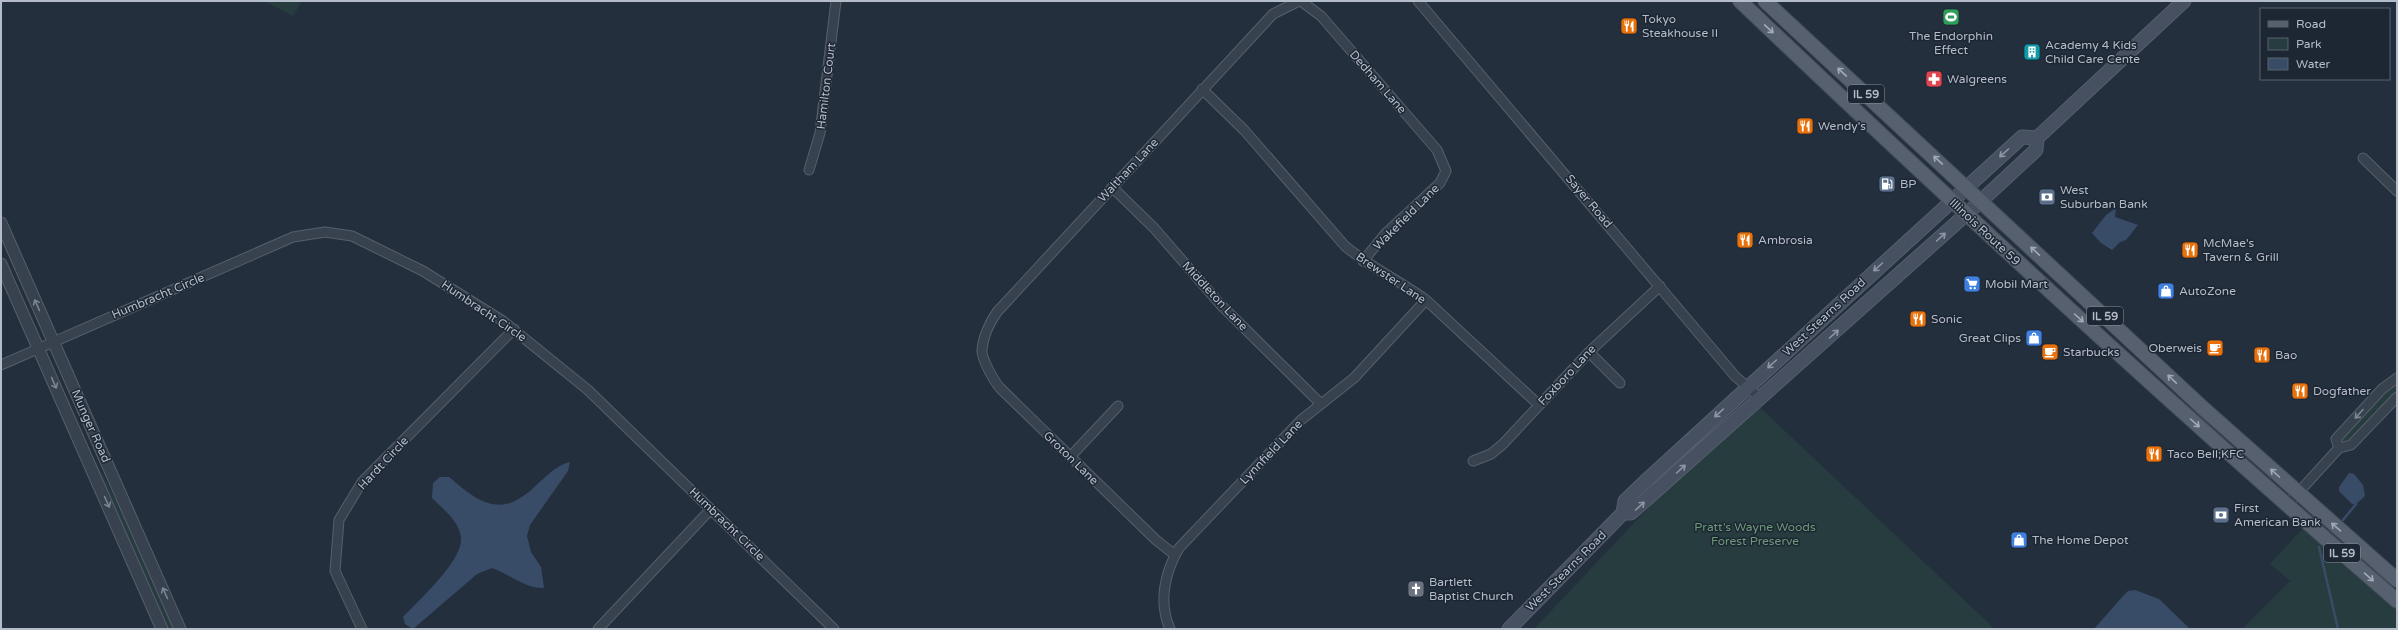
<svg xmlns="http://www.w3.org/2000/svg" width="2398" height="630" font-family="'Varela Round',sans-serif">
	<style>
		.green { fill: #263c3f }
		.water { fill: #394c67 }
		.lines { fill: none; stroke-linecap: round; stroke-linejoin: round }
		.stream { stroke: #394c67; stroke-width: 2.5 }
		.minor-casing { stroke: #565f6c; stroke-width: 11 }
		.tertiary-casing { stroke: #565f6c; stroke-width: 13 }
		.secondary-casing { stroke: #565f6c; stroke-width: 15 }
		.primary-casing { stroke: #414a57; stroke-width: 16 }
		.minor { stroke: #38414e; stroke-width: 9 }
		.tertiary { stroke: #38414e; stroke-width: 11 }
		.secondary { stroke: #465061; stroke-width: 13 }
		.primary { stroke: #56606e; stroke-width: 14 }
		.oneway { stroke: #a1aab7 }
		.oneway2 { stroke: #8e96a5 }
		.oneway3 { stroke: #7c8592 }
		.labels { text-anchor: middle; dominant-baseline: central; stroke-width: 3; stroke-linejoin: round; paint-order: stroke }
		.shield { fill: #1d2633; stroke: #878f9c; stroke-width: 1 }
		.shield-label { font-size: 11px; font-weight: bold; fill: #b4bcc9 }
		.poi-label { font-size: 12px; fill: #b4bcc9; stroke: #1d2633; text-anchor: start }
		.street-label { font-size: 12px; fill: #b4bcc9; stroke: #1d2633 }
		.park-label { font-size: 12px; fill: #6b9a76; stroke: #1d2633 }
	</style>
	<rect width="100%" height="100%" fill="#242f3e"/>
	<path class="green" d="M264 1H302L293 16Z
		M2397 384V391L2346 444H2342L2341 440 2381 396Z
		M1751 399 1995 629H1534Z
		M93 456 126 519 174 629H168L91 457Z
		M2303 528 2397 608V629H2242L2290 581 2270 564Z"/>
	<path class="water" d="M2116 208 2115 217 2138 225 2126 240 2120 242 2112 250 2101 243 2092 233 2106 215Z
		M570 462 568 471 530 525 527 536 531 552 541 567 544 588C526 589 509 574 492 568L477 574 413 629 405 624 403 617C418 601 464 560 461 537 459 521 442 508 432 498L433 483 440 477H449C469 494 493 516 520 498 528 494 535 486 542 480 551 472 558 465 570 462Z
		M2349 473 2354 474 2363 485 2365 496 2356 504H2352L2339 491V487Z
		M2135 590 2159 599 2190 629H2094L2124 595 2128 591Z"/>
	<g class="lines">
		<path class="stream" d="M2343 520 2356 504
			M2319 547 2338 629"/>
		<g class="minor-casing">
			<path id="minor" d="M1301 1 1321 16 1437 150 1446 171 1440 183 1386 233 1363 261
				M1418 1 1735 376 1761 399
				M1202 89 1245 131 1345 246C1370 267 1400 281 1426 300L1539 405
				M2363 158 2397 191
				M809 170 820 133 836 1
				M1112 187 1154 228 1220 304 1320 403
				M1589 352 1620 383
				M1 365 293 237 325 232 352 236 423 271 503 321 588 390 834 629
				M2339 448 2336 439 2382 389 2397 378
				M1070 457 1118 406
				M1473 461 1491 454 1503 444 1589 352 1660 286
				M2287 505 2339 448 2351 445 2397 397
				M1175 555 1156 540 1000 388C994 381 981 358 982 350 983 337 990 322 997 312L1273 14 1299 1
				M362 629 335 571 339 520 362 482 514 329
				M598 629 711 509
				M1170 629C1158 602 1165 572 1179 548L1301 420 1354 378 1426 300"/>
		</g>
		<g class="tertiary-casing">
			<path id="tertiary" d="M1 223 180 629
				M1 264 162 629"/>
		</g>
		<g class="secondary-casing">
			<path id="secondary" d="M1623 513H1631L1981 201 2036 150 2037 138 2184 1
				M1509 629 1623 513 1625 501 1649 478 2022 137 2037 138"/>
		</g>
		<g class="primary-casing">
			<path id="primary" d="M1740 1C1955 206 2173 407 2397 601
				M1765 1 2204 409 2397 580"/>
		</g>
		<use href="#minor" class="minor"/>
		<use href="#tertiary" class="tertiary"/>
		<use href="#secondary" class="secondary"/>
		<use href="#primary" class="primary"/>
	</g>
	<defs><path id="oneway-shaft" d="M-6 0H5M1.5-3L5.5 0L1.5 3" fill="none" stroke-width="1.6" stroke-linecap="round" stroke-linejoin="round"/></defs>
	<g class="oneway">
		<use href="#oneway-shaft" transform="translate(1769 29) rotate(43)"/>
		<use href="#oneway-shaft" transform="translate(1842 72) rotate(-137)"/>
		<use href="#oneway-shaft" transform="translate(1938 160) rotate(-137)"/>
		<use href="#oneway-shaft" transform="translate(2035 251) rotate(-137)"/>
		<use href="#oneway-shaft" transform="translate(2079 318) rotate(42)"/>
		<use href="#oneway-shaft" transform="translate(2172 379) rotate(-136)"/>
		<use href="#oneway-shaft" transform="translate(2195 423) rotate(42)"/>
		<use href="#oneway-shaft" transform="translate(2275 473) rotate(-138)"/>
		<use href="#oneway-shaft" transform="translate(2336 527) rotate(-139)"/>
		<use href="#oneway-shaft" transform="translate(2369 577) rotate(41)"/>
	</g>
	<g class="oneway2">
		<use href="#oneway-shaft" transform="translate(2004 153) rotate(138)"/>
		<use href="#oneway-shaft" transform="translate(1941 237) rotate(-42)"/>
		<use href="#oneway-shaft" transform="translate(1878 267) rotate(138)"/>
		<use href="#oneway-shaft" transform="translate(1834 334) rotate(-42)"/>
		<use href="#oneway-shaft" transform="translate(1772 364) rotate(138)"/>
		<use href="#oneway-shaft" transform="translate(1719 413) rotate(138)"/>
		<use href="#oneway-shaft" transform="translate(1681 469) rotate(-42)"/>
		<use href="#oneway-shaft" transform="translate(1640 506) rotate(-42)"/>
	</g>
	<g class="oneway3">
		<use href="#oneway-shaft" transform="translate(37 305) rotate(-114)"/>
		<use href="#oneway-shaft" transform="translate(54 383) rotate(66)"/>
		<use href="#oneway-shaft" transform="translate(2359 414) rotate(132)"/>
		<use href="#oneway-shaft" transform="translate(107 502) rotate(66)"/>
		<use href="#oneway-shaft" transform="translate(165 593) rotate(-114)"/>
	</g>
	<defs>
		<g id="stadium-square" transform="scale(0.9)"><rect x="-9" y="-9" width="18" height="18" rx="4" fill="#2e9e5b" stroke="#1d2633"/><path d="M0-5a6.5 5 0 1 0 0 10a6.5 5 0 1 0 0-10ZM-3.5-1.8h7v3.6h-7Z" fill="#fff"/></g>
		<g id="restaurant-square" transform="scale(0.9)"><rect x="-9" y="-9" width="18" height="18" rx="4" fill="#e8710a" stroke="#1d2633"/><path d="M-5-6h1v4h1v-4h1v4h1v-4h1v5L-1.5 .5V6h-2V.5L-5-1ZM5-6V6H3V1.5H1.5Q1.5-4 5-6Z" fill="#fff"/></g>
		<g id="building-square" transform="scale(0.9)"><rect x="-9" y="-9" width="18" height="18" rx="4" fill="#0f9aa8" stroke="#1d2633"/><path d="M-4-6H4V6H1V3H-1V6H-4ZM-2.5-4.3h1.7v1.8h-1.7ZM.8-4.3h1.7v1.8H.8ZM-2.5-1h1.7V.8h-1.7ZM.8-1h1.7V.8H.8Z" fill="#fff"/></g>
		<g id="pharmacy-square" transform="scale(0.9)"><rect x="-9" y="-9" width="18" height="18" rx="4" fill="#e0444e" stroke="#1d2633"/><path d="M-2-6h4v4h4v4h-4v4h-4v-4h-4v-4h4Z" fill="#fff"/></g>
		<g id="fuel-square" transform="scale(0.9)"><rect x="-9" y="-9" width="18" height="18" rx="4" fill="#5c6f8a" stroke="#1d2633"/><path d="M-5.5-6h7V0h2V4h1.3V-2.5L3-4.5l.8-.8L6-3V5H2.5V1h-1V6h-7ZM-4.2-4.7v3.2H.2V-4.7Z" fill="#fff"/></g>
		<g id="bank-square" transform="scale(0.9)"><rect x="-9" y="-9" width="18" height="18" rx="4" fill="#5c6f8a" stroke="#1d2633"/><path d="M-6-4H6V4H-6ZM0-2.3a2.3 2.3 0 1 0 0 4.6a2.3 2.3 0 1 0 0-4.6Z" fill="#fff"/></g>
		<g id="supermarket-square" transform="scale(0.9)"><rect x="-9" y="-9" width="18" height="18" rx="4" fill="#3f7fe0" stroke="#1d2633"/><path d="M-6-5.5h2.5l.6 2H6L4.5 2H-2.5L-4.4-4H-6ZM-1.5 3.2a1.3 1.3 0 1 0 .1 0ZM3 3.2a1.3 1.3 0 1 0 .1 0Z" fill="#fff"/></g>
		<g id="shop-square" transform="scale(0.9)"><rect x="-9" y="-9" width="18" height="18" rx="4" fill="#3f7fe0" stroke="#1d2633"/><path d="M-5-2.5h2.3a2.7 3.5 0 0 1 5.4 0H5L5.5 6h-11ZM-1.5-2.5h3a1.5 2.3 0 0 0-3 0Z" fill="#fff"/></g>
		<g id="cafe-square" transform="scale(0.9)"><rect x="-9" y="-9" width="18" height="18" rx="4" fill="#e8710a" stroke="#1d2633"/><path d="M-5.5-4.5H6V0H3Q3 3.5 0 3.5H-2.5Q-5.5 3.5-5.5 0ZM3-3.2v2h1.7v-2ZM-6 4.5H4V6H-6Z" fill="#fff"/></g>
		<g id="church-square" transform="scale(0.9)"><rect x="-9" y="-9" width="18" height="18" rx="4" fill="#6b7280" stroke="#1d2633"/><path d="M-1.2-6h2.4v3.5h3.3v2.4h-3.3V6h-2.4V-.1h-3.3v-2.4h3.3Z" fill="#fff"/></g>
	</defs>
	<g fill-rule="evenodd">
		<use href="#stadium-square" x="1951" y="17"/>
		<use href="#restaurant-square" x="1629" y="26"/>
		<use href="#building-square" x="2032" y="52"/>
		<use href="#pharmacy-square" x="1934" y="79"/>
		<use href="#restaurant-square" x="1805" y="126"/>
		<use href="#fuel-square" x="1887" y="184"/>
		<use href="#bank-square" x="2047" y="197"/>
		<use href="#restaurant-square" x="1745" y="240"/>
		<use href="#restaurant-square" x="2190" y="250"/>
		<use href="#supermarket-square" x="1972" y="284"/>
		<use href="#shop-square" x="2166" y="291"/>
		<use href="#restaurant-square" x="1918" y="319"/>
		<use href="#shop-square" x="2034" y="338"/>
		<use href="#cafe-square" x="2215" y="348"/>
		<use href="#cafe-square" x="2050" y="352"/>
		<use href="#restaurant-square" x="2262" y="355"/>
		<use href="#restaurant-square" x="2300" y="391"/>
		<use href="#restaurant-square" x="2154" y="454"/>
		<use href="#bank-square" x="2221" y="515"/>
		<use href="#shop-square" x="2019" y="540"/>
		<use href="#church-square" x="1416" y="589"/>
	</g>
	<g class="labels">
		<g class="shield">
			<rect x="1848" y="85" width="36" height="18" rx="3"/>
			<rect x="2087" y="307" width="36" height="18" rx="3"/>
			<rect x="2324" y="544" width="36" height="18" rx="3"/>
		</g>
		<g class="shield-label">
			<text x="1866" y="94">IL 59</text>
			<text x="2105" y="316">IL 59</text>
			<text x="2342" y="553">IL 59</text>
		</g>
		<g class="poi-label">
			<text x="1642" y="19">Tokyo<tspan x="1642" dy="14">Steakhouse II</tspan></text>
			<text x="1951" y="36" text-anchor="middle">The Endorphin<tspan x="1951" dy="14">Effect</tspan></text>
			<text x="2045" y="45">Academy 4 Kids<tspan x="2045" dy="14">Child Care Cente</tspan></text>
			<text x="1947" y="79">Walgreens</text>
			<text x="1818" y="126">Wendy's</text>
			<text x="1900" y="184">BP</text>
			<text x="2060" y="190">West<tspan x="2060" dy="14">Suburban Bank</tspan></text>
			<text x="1758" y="240">Ambrosia</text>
			<text x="2203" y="243">McMae's<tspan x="2203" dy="14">Tavern &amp; Grill</tspan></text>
			<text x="1985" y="284">Mobil Mart</text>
			<text x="2179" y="291">AutoZone</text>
			<text x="1931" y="319">Sonic</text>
			<text x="2021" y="338" text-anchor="end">Great Clips</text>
			<text x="2202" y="348" text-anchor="end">Oberweis</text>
			<text x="2063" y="352">Starbucks</text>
			<text x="2275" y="355">Bao</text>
			<text x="2313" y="391">Dogfather</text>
			<text x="2167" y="454">Taco Bell;KFC</text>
			<text x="2234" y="508">First<tspan x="2234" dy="14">American Bank</tspan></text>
			<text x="2032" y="540">The Home Depot</text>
			<text x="1429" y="582">Bartlett<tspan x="1429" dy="14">Baptist Church</tspan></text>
		</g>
		<g class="street-label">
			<text transform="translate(1378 82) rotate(49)">Dedham Lane</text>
			<text transform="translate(826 86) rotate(-83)">Hamilton Court</text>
			<text transform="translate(1128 170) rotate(-47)">Waltham Lane</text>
			<text transform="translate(1589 201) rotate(50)">Sayer Road</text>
			<text transform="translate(1406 217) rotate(-45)">Wakefield Lane</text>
			<text transform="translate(1985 232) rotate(43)">Illinois Route 59</text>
			<text transform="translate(1391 278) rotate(34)">Brewster Lane</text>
			<text transform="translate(158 296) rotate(-23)">Humbracht Circle</text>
			<text transform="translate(1215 296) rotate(47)">Middleton Lane</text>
			<text transform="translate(484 311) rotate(34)">Humbracht Circle</text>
			<text transform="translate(1824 317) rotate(-43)">West Stearns Road</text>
			<text transform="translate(1567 375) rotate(-47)">Foxboro Lane</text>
			<text transform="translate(91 426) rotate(66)">Munger Road</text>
			<text transform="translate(1271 452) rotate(-46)">Lynnfield Lane</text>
			<text transform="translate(1071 458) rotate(44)">Groton Lane</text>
			<text transform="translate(383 463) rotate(-47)">Hardt Circle</text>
			<text transform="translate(727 524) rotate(44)">Humbracht Circle</text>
			<text transform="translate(1566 571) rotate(-45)">West Stearns Road</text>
		</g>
		<g class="park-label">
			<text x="1755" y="527">Pratt’s Wayne Woods<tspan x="1755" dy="14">Forest Preserve</tspan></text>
		</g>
	</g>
	<rect width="2398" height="630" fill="none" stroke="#b4bcc9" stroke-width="4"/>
	<rect x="2260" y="8" width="130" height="72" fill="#1d2633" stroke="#59626f"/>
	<rect x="2268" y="21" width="20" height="6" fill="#56606e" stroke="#59626f"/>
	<text x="2296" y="28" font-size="12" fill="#b4bcc9">Road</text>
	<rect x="2268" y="38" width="20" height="12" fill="#263c3f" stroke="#59626f"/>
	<text x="2296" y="48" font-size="12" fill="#b4bcc9">Park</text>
	<rect x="2268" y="58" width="20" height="12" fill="#394c67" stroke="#59626f"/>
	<text x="2296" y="68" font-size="12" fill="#b4bcc9">Water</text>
</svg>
